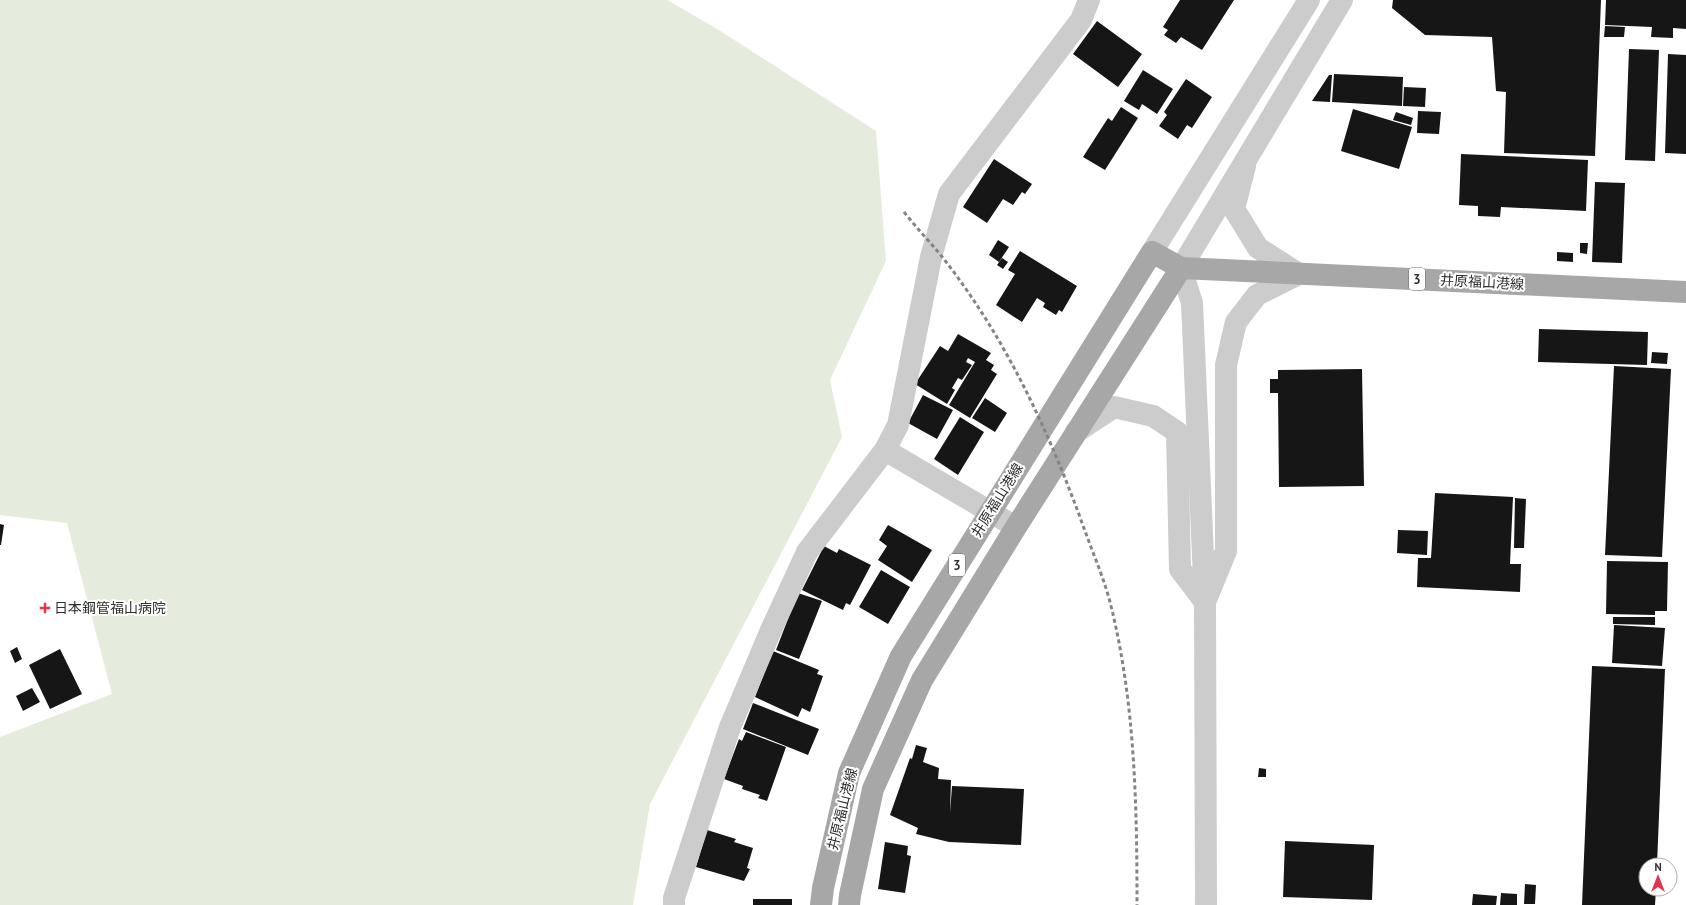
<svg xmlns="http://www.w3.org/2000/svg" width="1686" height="905" font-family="'PT Sans','Noto Sans JP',sans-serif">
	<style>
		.green { fill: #e6ecdd }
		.building { fill: #161616 }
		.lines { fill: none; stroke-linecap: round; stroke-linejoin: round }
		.minor { stroke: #ccc; stroke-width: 22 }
		.tertiary { stroke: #ccc; stroke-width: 22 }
		.primary { stroke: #a7a7a7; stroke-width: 22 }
		.rail { stroke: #848484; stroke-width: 3; stroke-dasharray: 4 3; stroke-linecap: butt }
		.poi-dot { fill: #e5334d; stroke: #fff; stroke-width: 1.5 }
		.labels { text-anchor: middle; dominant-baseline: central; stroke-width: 4; stroke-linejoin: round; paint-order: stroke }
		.shield { fill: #fff; stroke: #6d6d6d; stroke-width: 1 }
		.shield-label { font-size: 13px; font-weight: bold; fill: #2f2f2f }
		.street-label { font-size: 14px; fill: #2f2f2f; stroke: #fff }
		.poi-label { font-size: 14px; fill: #2f2f2f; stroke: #fff; text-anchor: start }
	</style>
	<rect width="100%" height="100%" fill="#fff"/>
	<path class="green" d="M0 0H667L714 27 876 131 886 261 830 380 842 437 650 804 633 905H0V737L112 694 67 523 0 515Z"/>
	<path class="building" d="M1180 0H1234L1202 50 1181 37 1176 43 1164 35 1168 30 1163 27Z
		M1393 0H1601L1595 156 1504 153 1506 92 1496 91 1492 37 1425 35 1392 8Z
		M1606 0H1686V29L1673 28V38L1651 37 1652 27 1605 25Z
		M1097 21 1142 54 1118 87 1073 54Z
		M1605 26 1625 27 1624 37H1604Z
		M1629 49 1659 50 1655 161 1625 160Z
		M1668 54 1686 55V154L1665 153Z
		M1143 70 1173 89 1157 114 1142 104 1139 110 1124 101Z
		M1334 74 1403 77 1402 106 1332 102Z
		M1329 75H1332L1330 102 1312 101Z
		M1186 79 1212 97 1192 128 1187 125 1178 139 1159 126 1167 115 1164 112Z
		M1404 87 1426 88 1425 107 1403 106Z
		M1121 107 1138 118 1105 170 1083 157 1108 118 1112 121Z
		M1353 109 1412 127 1399 169 1341 151Z
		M1418 111 1441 112 1439 134 1417 133Z
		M1396 112 1413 118 1411 125 1393 120Z
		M1461 154 1588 160 1586 211 1501 207 1500 217 1478 216V206L1459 205Z
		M994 159 1032 184 1025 194 1022 192 1013 205 1003 199 987 223 963 207Z
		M1595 182 1625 183 1622 263 1592 262Z
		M998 240 1009 247 999 262 989 255Z
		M1580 243H1588L1587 254 1580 253Z
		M1020 251 1077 286 1062 312 1059 310 1056 315 1043 307 1045 303 1037 298 1022 322 996 305 1015 274 1008 270Z
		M1557 252 1573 253V262L1557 261Z
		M1002 258 1008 262 1003 269 997 265Z
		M1539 329 1648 332 1647 365 1538 362Z
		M958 334 991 353 986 360 994 365 991 370 997 374 970 418 949 405 975 362 968 358 966 362 972 365 962 380 958 378 952 388 955 390 947 404 915 384 940 346 948 351Z
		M1652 352 1668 353 1667 364 1651 363Z
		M1614 366 1671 369 1662 557 1605 555Z
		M1362 369 1364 486 1279 487 1278 393H1270V379H1278V370Z
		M923 395 953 410 937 439 908 423Z
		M985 398 1007 413 995 432 972 418Z
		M960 417 984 432 958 475 934 459Z
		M1435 493 1513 497 1510 564H1521L1520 592 1417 587 1418 558H1431Z
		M1515 498 1526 499 1524 548H1514Z
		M0 524 4 525 1 545H0Z
		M888 525 932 550 912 582 878 560 887 546 879 540Z
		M1398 530 1428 531 1427 555 1397 553Z
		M824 546 837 553 839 549 871 565 850 605 846 603 843 610 802 590Z
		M1607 561 1668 562 1667 611H1655V615L1606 614Z
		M881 570 910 587 888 624 859 607Z
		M798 593 822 601 799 659 776 650Z
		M1613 617H1655V625L1613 624Z
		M1614 625 1665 628 1662 666 1612 663Z
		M17 647 22 659 15 663 10 651Z
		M60 649 82 694 50 709 29 665Z
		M773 651 819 670 817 674 823 676 810 712 802 708 798 717 755 697Z
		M1592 666 1665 669 1657 865H1646V889H1656L1655 905H1582Z
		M32 688 40 702 23 711 16 696Z
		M753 703 819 729 808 755 743 729Z
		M746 732 786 747 767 801 758 798 760 795 742 789 743 786 724 779 739 739 742 741Z
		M916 745 927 748 923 762 939 768 938 779 951 780 950 813 952 786 1024 789 1021 845 949 842 916 834 918 828 890 815 910 758 912 759Z
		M1259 768 1266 769V777H1258Z
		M707 830 736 839 734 842 753 848 747 868 750 869 744 881 696 867Z
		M1285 841 1374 845 1372 900 1283 897Z
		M885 842 908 846 907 855 911 856 905 893 878 889Z
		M1525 884 1536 885 1535 904H1524Z
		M1501 893 1517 894V905H1500Z
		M1473 894 1497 896 1496 905H1472Z
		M753 899H792V905H753Z"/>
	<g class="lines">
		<path class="minor" d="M1245 166 1234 209 1258 248 1299 274
			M1076 432 1114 407 1153 416 1177 432 1180 569 1205 602
			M885 450 1016 527
			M1205 602 1226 551V365L1236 322 1257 295 1299 274
			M674 905V898L730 727 771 630 807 552 885 450 898 425 931 257 949 194 1081 20 1089 0"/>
		<path class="tertiary" d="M1152 252 1309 0
			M1206 905 1205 602 1192 303 1181 268 1342 0"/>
		<path class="primary" d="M821 905 823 888 849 773 901 656 1152 252 1181 268 1686 292
			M849 905 850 895 873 789 922 680 1016 527 1181 268"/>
		<path class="rail" d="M904 212C919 231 936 248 950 267 1010 346 1052 439 1085 531 1094 556 1105 581 1111 606 1135 703 1137 805 1137 905"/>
	</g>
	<path class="poi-dot" d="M43 602h4v4h4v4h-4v4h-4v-4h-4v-4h4z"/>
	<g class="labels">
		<g class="shield">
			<rect x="1409" y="268" width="16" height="22" rx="3"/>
			<rect x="949" y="554" width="16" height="22" rx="3"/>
		</g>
		<g class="shield-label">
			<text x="1417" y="279">3</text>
			<text x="957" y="565">3</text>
		</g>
		<g class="street-label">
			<text transform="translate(1482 282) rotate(3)">井原福山港線</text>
			<text transform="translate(997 500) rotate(-58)">井原福山港線</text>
			<text transform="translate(842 809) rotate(-76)">井原福山港線</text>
		</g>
		<g class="poi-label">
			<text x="54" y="608">日本鋼管福山病院</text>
		</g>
	</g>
	<g transform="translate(1658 877)"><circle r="19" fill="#ffffff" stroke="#acacac"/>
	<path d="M0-3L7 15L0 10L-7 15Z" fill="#e5334d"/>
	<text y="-6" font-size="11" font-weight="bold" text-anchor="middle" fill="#2f2f2f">N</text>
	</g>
</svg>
